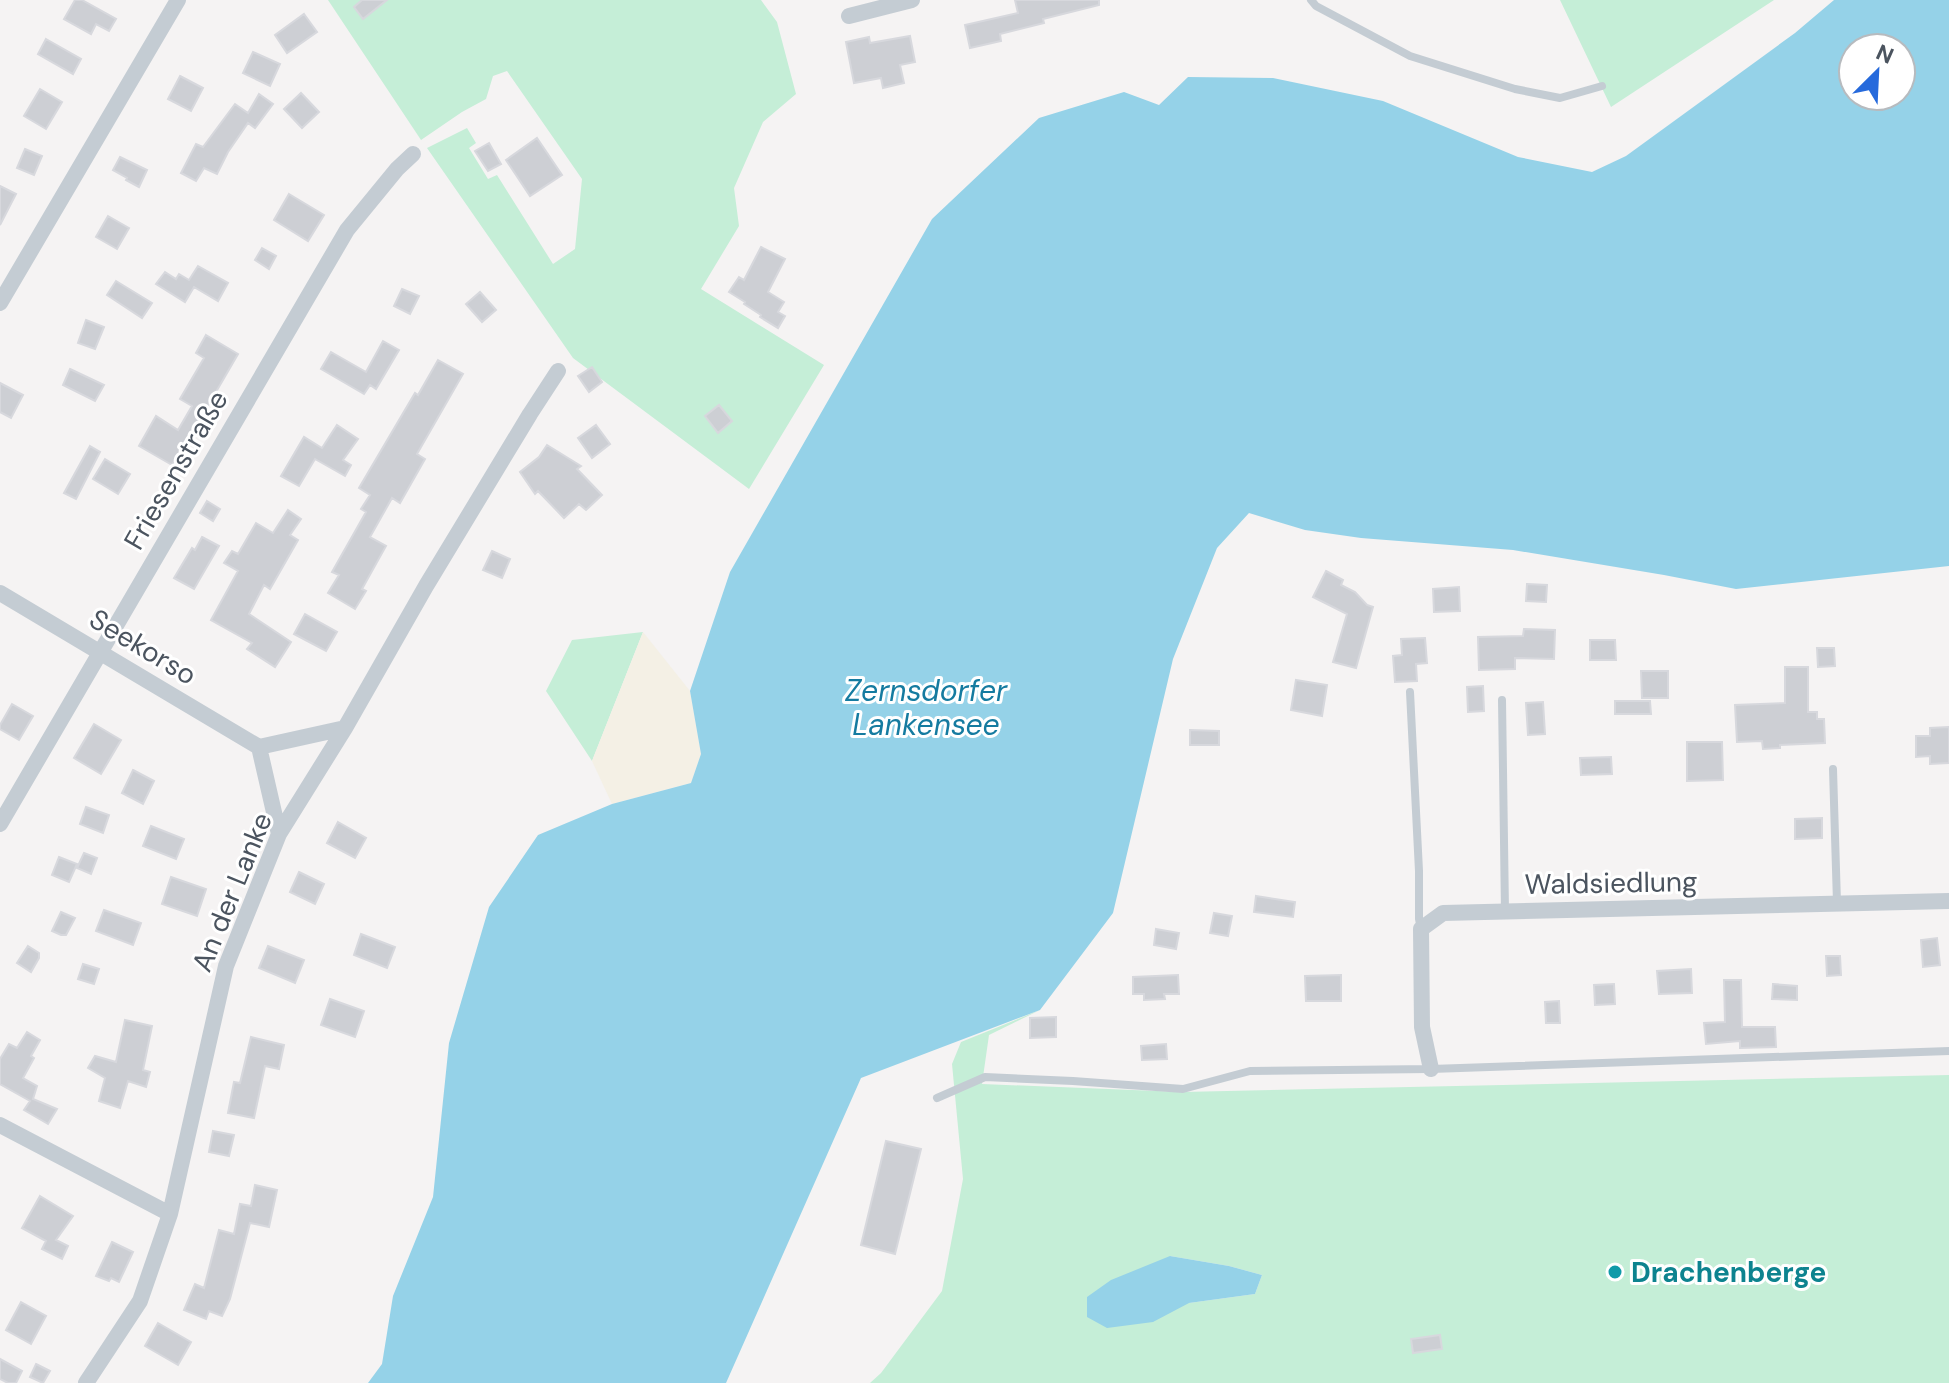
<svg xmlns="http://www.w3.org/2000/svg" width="1949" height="1383" font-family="'DM Sans',sans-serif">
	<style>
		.green { fill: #c5eed7; fill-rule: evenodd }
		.sand { fill: #f4f0e5 }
		.water { fill: #95d2e8; fill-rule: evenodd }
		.building { fill: #cdcfd4; stroke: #d7d8dd; stroke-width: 2 }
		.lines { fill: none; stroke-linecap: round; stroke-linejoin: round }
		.lane { stroke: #c4ccd3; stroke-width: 8 }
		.street { stroke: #c4ccd3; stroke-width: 16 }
		.culture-dot { fill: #0f9aa8; stroke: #fff; stroke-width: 3 }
		.labels { text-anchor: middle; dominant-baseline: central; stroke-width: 6; stroke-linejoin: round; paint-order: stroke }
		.street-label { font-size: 28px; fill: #4b545f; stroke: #fff }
		.culture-label { font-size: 28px; font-weight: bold; fill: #0d838f; stroke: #fff; text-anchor: start }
		.water-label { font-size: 30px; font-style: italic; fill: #157ba0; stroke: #fff }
	</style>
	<rect width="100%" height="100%" fill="#f5f3f3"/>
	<path class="green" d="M328 0H761L777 22 796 94 763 122 734 188 739 226 701 289 824 365 749 489 573 358 427 148 467 128 476 143 469 148 488 179 497 175 553 264 575 249 582 179 507 71 493 76 486 99 462 112 421 140Z
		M1560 0H1774L1611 107Z
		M643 632 592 761 546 691 572 640Z
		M1040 1010 989 1035 982 1084 1182 1092 1949 1075V1383H870L881 1373 942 1291 963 1179 952 1064 961 1042ZM1170 1256 1229 1266 1262 1275 1255 1294 1189 1303Z"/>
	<path class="sand" d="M643 632 690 691 701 754 691 783 612 804 592 761Z"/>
	<path class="water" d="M1834 0H1949V566L1736 589 1664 575 1513 550 1361 538 1305 530 1249 513 1217 548 1173 659 1113 913 1040 1010 861 1078 726 1383H368L382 1364 393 1296 433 1197 449 1043 489 907 538 835 612 804 691 783 701 754 690 691 730 572 932 219 1039 118 1124 92 1159 105 1188 77 1273 78 1383 101 1518 157 1592 172 1626 156 1795 33ZM1901 48V96H1853V48Z
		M1170 1256 1229 1266 1262 1275 1255 1294 1189 1303 1153 1322 1107 1328 1087 1317V1297L1111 1280Z"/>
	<path class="building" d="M75 0H82L116 19 109 31 96 24 91 34 64 19Z
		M362 0H387L363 19 354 7Z
		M1015 0H1099V5L1043 19 1044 23 1000 34 1001 41 970 48 965 25 1018 13Z
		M304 14 317 32 287 53 275 35Z
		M910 36 915 62 900 65 904 83 883 88 881 78 854 83 846 42 869 37 870 43Z
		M46 39 81 59 73 74 38 54Z
		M253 52 280 64 270 86 243 73Z
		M180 76 203 88 191 111 168 99Z
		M40 89 62 102 46 129 24 116Z
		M301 93 319 112 302 128 284 109Z
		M259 94 273 104 255 128 248 123 228 152 217 174 204 168 196 181 181 173 196 144 203 147 235 104 248 113Z
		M537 138 562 175 530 196 506 160Z
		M489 143 501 164 488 171 475 151Z
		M25 149 42 156 34 175 17 168Z
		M120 157 147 170 139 187 126 180 127 178 113 170Z
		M0 186 16 194 0 225Z
		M289 194 324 215 308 241 274 220Z
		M108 216 129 228 117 249 96 237Z
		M761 247 785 259 768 292 784 302 778 312 785 316 778 328 760 317 761 315 744 304 745 302 729 292 739 277 744 280Z
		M262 248 276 256 269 269 255 260Z
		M198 266 228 283 218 301 194 287 185 302 156 284 165 272 176 279 179 274 189 280Z
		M116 281 152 303 142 318 107 295Z
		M402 289 419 296 410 314 394 306Z
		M480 292 496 310 482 322 466 304Z
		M86 320 104 327 95 349 78 343Z
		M206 335 238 354 202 416 204 417 196 430 194 429 172 465 139 446 156 416 178 430 192 406 180 399 204 358 196 353Z
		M383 341 399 350 376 389 370 385 364 394 321 369 331 352 366 372Z
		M438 360 463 374 417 454 425 459 400 503 392 498 370 537 386 546 362 589 366 591 355 609 328 593 339 575 332 572 366 512 361 509 370 495 359 488 415 393 418 395Z
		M592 367 602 382 589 392 578 376Z
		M70 369 104 385 95 401 63 385Z
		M0 383 23 395 11 418 0 412Z
		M719 405 732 421 718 433 705 416Z
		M337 425 358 439 343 460 351 465 345 476 315 459 299 486 281 476 304 437 322 448Z
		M596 425 610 444 592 458 578 438Z
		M547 445 581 466 577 469 602 495 586 510 579 504 564 518 538 491 535 494 520 472 539 457Z
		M90 446 100 452 76 499 64 493Z
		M105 459 130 474 118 494 93 479Z
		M207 501 220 509 213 521 200 513Z
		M288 510 301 519 290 535 298 540 270 589 264 585 249 614 291 642 275 667 247 649 252 643 211 620 238 571 224 563 232 551 238 554 256 523 273 533Z
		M202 537 219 546 194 589 174 578 192 548 195 550Z
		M492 551 510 559 502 578 483 570Z
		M1326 571 1343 580 1341 585 1355 592 1367 605 1373 607 1356 668 1333 662 1347 614 1313 597Z
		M1527 584 1547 585 1546 602 1526 601Z
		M1459 587 1460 611 1434 612 1433 589Z
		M305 614 337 632 326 651 294 634Z
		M1524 629 1555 630 1554 659 1515 658V669L1479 670 1478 637 1523 636Z
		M1425 638 1427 663 1416 664 1417 681 1395 682 1393 656 1402 655 1401 639Z
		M1590 640H1615L1616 660H1590Z
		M1817 648H1834L1835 666 1818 667Z
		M1785 667H1808V712H1817V719H1824L1825 743 1780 745V748L1763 749 1762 741 1737 742 1735 705 1785 703Z
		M1641 671H1668V698H1642Z
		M1296 680 1327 685 1322 716 1291 710Z
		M1483 686 1484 711 1468 712 1467 687Z
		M1615 701H1650L1651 714H1615Z
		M1543 702 1545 734 1528 735 1526 703Z
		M12 704 33 716 19 740 0 729V725Z
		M94 724 121 740 101 774 74 758Z
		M1949 727V763L1930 764V756L1916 757V736H1930V728Z
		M1190 730 1219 731V745H1190Z
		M1687 742H1722L1723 780 1687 781Z
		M1611 757 1612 774 1581 775 1580 758Z
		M133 770 154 781 143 804 122 793Z
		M86 807 109 815 103 833 80 824Z
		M1822 818V838L1795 839V819Z
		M338 822 366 838 355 858 327 843Z
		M151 826 184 839 176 859 143 846Z
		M84 853 97 858 91 874 77 868Z
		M59 857 77 864 69 882 52 875Z
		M299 872 324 884 315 904 290 892Z
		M171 877 206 889 197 916 162 904Z
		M1256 896 1295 902 1293 917 1254 912Z
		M104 910 141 923 133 945 96 931Z
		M61 912 75 918 66 935H61L52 931Z
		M1214 913 1232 916 1228 936 1210 933Z
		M1156 929 1179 933 1176 949 1154 945Z
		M361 934 395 947 387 968 354 955Z
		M1937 938 1940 965 1923 967 1921 940Z
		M28 946 39 953V958L31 972 17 963Z
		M268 946 304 960 295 983 259 968Z
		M1826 956H1840L1841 975 1827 976Z
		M83 964 99 969 94 984 78 979Z
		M1691 969 1692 993 1659 994 1657 971Z
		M1178 975 1179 994H1164L1165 999 1144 1000V994H1133V977Z
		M1341 975V1001H1306L1305 976Z
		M1724 980H1741L1742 1027H1775L1776 1047 1740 1048V1041L1706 1044 1704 1023 1725 1022Z
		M1614 984 1615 1004 1595 1005 1594 985Z
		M1773 984 1797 986V1000L1772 999Z
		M330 999 364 1011 355 1037 321 1025Z
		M1559 1001 1560 1023H1546L1545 1002Z
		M1056 1017V1037L1030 1038V1018Z
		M125 1020 152 1026 143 1070 150 1072 146 1087 128 1081 120 1108 99 1101 105 1078 88 1068 95 1056 116 1062Z
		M27 1032 40 1040 31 1056 34 1058 23 1078 37 1086 33 1099 57 1109 48 1124 24 1110 30 1101 0 1084V1059L9 1044 17 1048Z
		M251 1037 284 1045 279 1069 265 1066 254 1118 228 1113 234 1082 240 1083Z
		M1166 1044 1167 1059 1142 1060 1141 1046Z
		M213 1131 234 1135 229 1156 209 1152Z
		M886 1141 921 1149 895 1254 861 1245Z
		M255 1185 277 1190 269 1227 250 1223 230 1299 222 1316 209 1311 206 1319 184 1310 195 1284 204 1288 219 1230 234 1234 240 1204 251 1206Z
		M40 1196 73 1216 56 1240 68 1246 62 1259 42 1249 46 1241 22 1228Z
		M112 1242 133 1252 119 1282 111 1278 109 1281 96 1276Z
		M21 1302 46 1316 31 1344 6 1330Z
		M158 1323 191 1342 178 1365 145 1346Z
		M1440 1335 1442 1349 1413 1353 1411 1339Z
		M0 1359 22 1371 16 1383H8L0 1379Z
		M36 1364 50 1371 43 1383 30 1377Z"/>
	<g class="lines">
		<path class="lane" d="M1311 0 1316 6 1410 56 1515 89 1560 98 1602 86
			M1410 692 1419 871V919L1421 929
			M1502 700 1505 911
			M1833 769 1837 903
			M937 1098 985 1077 1073 1081 1183 1089 1250 1071 1431 1069 1949 1051"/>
		<path class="street" d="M849 16 912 0
			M0 303 178 0
			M0 593 259 747 279 834
			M259 747 345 728
			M0 824 347 230 397 169 413 154
			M1431 1069 1422 1027 1421 929 1443 913 1949 901
			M0 1125 170 1214
			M86 1383 140 1301 170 1214 226 966 279 834 345 728 426 586 530 414 558 371"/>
	</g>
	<circle class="culture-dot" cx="1615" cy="1272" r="8"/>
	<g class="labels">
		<g class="street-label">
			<text transform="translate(176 470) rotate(-60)">Friesenstraße</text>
			<text transform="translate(143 647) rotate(31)">Seekorso</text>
			<text transform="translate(1611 883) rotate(-1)">Waldsiedlung</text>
			<text transform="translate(232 892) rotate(-68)">An der Lanke</text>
		</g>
		<g class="culture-label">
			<text x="1631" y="1272">Drachenberge</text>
		</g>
		<g class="water-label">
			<text x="926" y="690">Zernsdorfer<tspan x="926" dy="34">Lankensee</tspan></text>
		</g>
	</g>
	<g transform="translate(1877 72) rotate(24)"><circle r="38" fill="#ffffff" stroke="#b7bbbf" stroke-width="2"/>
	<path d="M0-6L14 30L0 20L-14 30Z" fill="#266adc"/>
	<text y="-12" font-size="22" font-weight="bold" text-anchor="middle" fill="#4b545f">N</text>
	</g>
</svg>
